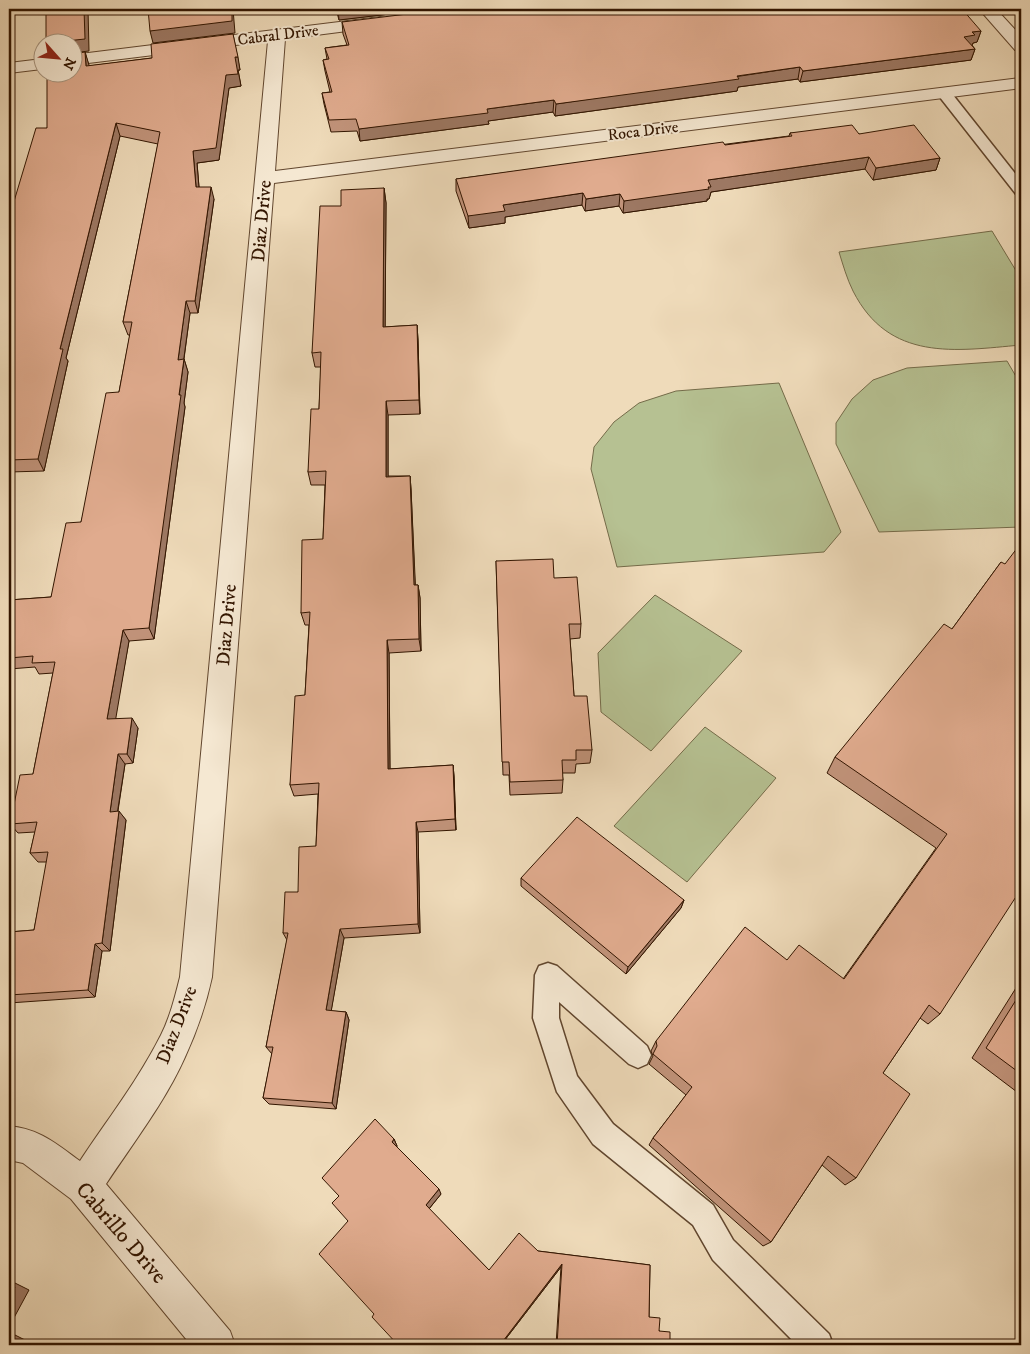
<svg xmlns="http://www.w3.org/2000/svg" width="1030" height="1354" font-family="'IM FELL DW Pica',serif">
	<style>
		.green { fill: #b6c192; stroke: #746b49 }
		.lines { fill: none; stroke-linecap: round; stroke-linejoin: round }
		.service-casing { stroke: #61462e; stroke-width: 3 }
		.minor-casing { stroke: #61462e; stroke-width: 2 }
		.service { fill: #f5e8d2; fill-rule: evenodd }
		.minor { fill: #f5e8d2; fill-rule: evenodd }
		.wall { fill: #c1937a; stroke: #321500 }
		.shaded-wall { fill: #9d7863; stroke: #321500 }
		.building { fill: #e0ab8e; stroke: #321500 }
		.labels { text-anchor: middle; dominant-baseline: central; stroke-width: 4; stroke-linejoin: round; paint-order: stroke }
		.far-street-label { font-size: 16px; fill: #321500; stroke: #f5e8d2 }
		.street-label { font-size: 19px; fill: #321500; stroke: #f5e8d2 }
		.near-street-label { font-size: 22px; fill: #321500; stroke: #f5e8d2 }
	</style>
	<rect width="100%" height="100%" fill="#efdbba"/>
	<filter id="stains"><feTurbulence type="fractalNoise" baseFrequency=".004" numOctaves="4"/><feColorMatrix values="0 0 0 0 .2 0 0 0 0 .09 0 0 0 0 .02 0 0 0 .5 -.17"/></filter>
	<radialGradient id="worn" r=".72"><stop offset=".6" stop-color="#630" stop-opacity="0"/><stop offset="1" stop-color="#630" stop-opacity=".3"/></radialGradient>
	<path class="green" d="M992 231 1021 279V345C955 351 889 362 853 291 847 279 843 265 839 252Z
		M1007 361 1021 385V527L879 532 836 444V423L852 399 873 380 907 368Z
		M779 383 841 532 824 552 617 567 591 469 594 447 614 422 639 403 676 391Z
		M655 595 742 651 651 751 601 712 598 653Z
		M705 727 776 778 687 882 614 826Z"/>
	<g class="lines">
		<g class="service-casing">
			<path id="service" d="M944 89 949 90 1021 181V195L1016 194 939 96 937 93Z
				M548 963 557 966 647 1046 651 1055 647 1064 638 1068 629 1064 559 1002V1018L577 1076 613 1124 713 1205 733 1240 829 1334 833 1345H797L713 1260 693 1225 593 1144 557 1092 533 1018 535 975 539 966Z"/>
		</g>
		<g class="minor-casing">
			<path id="minor" d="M979 9H996L1021 36V51L1015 50Z
				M380 17 386 18 388 22 386 26 285 39 275 171 1021 78V88L274 183 212 977C206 1005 197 1031 185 1057 165 1102 133 1143 106 1184L230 1331 235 1345H191L71 1199 23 1163 9 1160V1126C40 1129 55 1143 80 1161 107 1120 139 1079 161 1035 170 1017 175 997 180 977L268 41 72 65V55Z
				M42 59V69L9 73V63Z"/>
		</g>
		<use href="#service" class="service"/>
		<use href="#minor" class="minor"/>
	</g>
	<path class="wall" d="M336 9H432L339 20Z
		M535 13 981 31 977 42 973 43 972 45 975 49 971 60 800 82 798 79 738 87 737 91 702 96 555 116 553 112 488 121 489 124 360 141 357 131 331 132 324 104 322 93 330 92 325 71 323 60 327 59 325 48 347 45 343 34 342 22Z
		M233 34 240 70H238L241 86 229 88 219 160 197 163 199 187 214 199 198 313H190L184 359 188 372 184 403 185 407 154 639 129 641 115 718 138 728 133 763 125 764 118 811 126 820 110 951H102L95 997 9 1003V932L34 930 47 862H38L30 853 35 832 18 833 10 824 33 774 53 673 39 674 35 667 9 669V600L51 597 81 522 119 392 130 335H128L123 322 158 144 120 136 66 358 68 361 44 471 9 472V218L47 128 85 52 89 66 152 58Z
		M790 133 859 134 940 158 936 170 873 180 865 169 711 192 709 199H707V201L623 213 619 206 585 211 582 205 505 217V223L469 228 456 191V179L789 136Z
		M384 188 386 203 385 327 417 325 418 340 420 414 388 415V476H410L411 489 415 585H418L420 598 421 651 389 653 390 769 453 765 454 776 456 830 418 832 420 933 344 938 331 1011 346 1012 349 1020 336 1109 269 1104 263 1098 272 1054 266 1047 287 940 283 933 298 892 316 846 318 794 294 796 290 785 305 695 309 625H305L301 613 323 539 325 485H311L308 472 319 409 321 367H315L312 353 341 206Z
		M496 561 554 578 581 624 580 638 570 639 574 696 592 750 590 763 576 764 575 773H562L563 780 562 793 510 795 509 775H503Z
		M1001 562 940 1014 928 1024 920 1018 883 1073 856 1178 845 1185 822 1165 771 1242 763 1246 649 1145 653 1138 686 1095 649 1064 653 1056 651 1051 656 1041 787 960 843 979 936 848 827 773 835 757 952 629Z
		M521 878 684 900 681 908 626 974 521 886Z
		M1021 980V1095L972 1058Z
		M394 1139 397 1146V1147L441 1194 429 1209 489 1270 538 1251 650 1265 649 1317 670 1345H556L561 1267 501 1345H398L374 1314 348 1221Z"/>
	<path class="shaded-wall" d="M84 9H88L89 51 72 53V42H66V41Z
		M232 9H233L235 33 153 43 150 31Z
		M338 9H432L339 20Z
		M981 31 977 42 973 43 971 47 964 37 972 32Z
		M975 49 971 60 800 82 803 71Z
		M85 52 89 65 90 79 86 66Z
		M235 57H238L240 70H238L241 86 229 88 219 160 197 163 200 200 196 187 193 151 226 75Z
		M800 67 798 79 738 87 737 91 555 116 556 104Z
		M554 100 553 112 488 121 489 124 360 141 359 129 487 109Z
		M116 123 120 136 66 358 68 361 44 471 38 459 60 349Z
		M869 157 865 169 711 192 709 199H707V201L623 213 624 201 708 180Z
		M940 158 936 170 873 180 876 168Z
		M211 187 214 199 198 313 195 301Z
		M384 188 386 203 385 341 383 327Z
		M583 193 582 205 505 217V223L469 228 468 216 503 205Z
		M620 194 619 206 585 211 586 199Z
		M186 301 190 313 182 372 178 360Z
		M417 325 418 340 420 414 419 400Z
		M184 359 188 372 184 403 185 407 154 639 149 628Z
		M386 401 388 415V490L386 477Z
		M410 476 411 489 416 598 414 585Z
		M418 585 420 598 421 651 419 639Z
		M123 630 129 641 114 729 107 719Z
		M387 640 389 653 390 780 388 769Z
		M132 718 138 728 133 763 127 754Z
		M118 754 125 764 116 821 110 812Z
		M453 765 454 776 456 830 455 819Z
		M119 811 126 820 110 951 102 943Z
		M416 822 418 832 420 933 418 924Z
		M684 900 681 908 626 974 628 967Z
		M340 929 344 938 330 1018 326 1010Z
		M95 944 102 951 95 997 88 990Z
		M346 1012 349 1020 336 1109 332 1103Z
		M394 1139 397 1146 395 1148 392 1142Z
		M439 1189 441 1194 428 1210 426 1205Z
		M562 1264 561 1267 501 1345H500Z
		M9 1280 29 1290 9 1327Z
		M9 1332 35 1345H23L9 1338Z"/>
	<path class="building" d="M46 9H84L85 39 66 41V42H46Z
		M148 9H232V21L150 31Z
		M448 9H533L535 13 566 9H962L981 31 972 32 975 35 964 37 975 49 803 71 800 67 737 76 739 79 704 84 556 104 554 100 487 109 488 113 359 129 356 119 329 120 322 93 332 92 323 60 329 59 325 48 349 45 342 22Z
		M233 34 238 57H235L238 74 226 75 216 148 193 151 196 187H211L195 301H186L178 360 184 359 179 395H181L149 628 123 630 107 719 132 718 127 754H118L110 812 119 811 102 943 95 944 88 990 9 995V932L34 930 48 852 30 853 37 822 10 824 20 775 33 774 55 662 32 663 33 656 9 658V600L51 597 66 523 81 522 106 393 119 392 132 322H123L160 132 116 123 60 349H63L38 459 9 460V218L36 128H47V72H72V54L85 52 86 66 152 58 151 44Z
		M852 125 859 134 914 125 940 158 876 168 869 157 708 180 711 187H708L709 189 624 201 620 194 586 199 583 193 503 205 505 211 468 216 456 179 723 142 725 145 792 136 790 133Z
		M384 188 383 327 417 325 419 400 386 401V477L410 476 414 585H418L419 639 387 640 388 769 453 765 455 819 416 822 418 924 340 929 326 1010 346 1012 332 1103 263 1098 273 1047H266L288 933H283L285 892H298L299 847 316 846 319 783 290 785 295 696 305 695 310 612 301 613 302 540 323 539 326 471 308 472 311 409H319L321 352 312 353 320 206H341V190Z
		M1021 543V889L940 1014 929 1005 883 1073 910 1094 856 1178 828 1156 771 1242 653 1138 692 1087 653 1054 657 1046 656 1041 745 927 787 960 799 945 844 979 947 834 835 757 944 624 952 629 1001 562 1005 564Z
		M553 559 554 578 577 577 581 624H569L574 696H587L592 750H576V760H562L563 780 510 782 509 762H502L496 561Z
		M577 817 684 900 628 967 521 878Z
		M1021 992V1074L986 1048Z
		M375 1119 394 1139 392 1142 439 1189 426 1205 489 1270 519 1233 538 1251 650 1265 649 1317 660 1318 659 1331 670 1332V1345H557L562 1264 500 1345H421L420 1344V1345H398L372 1317 374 1314 319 1254 348 1221 332 1203 339 1196 322 1178Z
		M9 1284 15 1287 9 1299Z
		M9 1338 23 1345H9Z"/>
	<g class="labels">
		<g class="far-street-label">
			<text transform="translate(278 35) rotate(-7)">Cabral Drive</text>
			<text transform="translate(643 131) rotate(-7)">Roca Drive</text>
		</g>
		<g class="street-label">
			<text transform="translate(262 221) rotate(-85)">Diaz Drive</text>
			<text transform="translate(227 625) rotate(-85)">Diaz Drive</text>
			<text transform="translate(177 1025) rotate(-69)">Diaz Drive</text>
		</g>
		<g class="near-street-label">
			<text transform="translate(121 1233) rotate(49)">Cabrillo Drive</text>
		</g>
	</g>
	<rect width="1030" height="1354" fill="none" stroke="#efdbba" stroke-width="30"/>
	<rect x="10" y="10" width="1010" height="1334" fill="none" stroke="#321500" stroke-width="2.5"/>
	<rect x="15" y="15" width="1000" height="1324" fill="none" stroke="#321500"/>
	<g transform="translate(58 58) rotate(117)"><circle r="24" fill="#f5e8d2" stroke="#a7947e"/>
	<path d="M0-4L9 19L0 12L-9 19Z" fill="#8f2418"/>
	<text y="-8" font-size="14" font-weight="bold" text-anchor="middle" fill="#321500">N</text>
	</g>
	<rect width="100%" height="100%" filter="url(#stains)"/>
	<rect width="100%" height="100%" fill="url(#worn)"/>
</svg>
